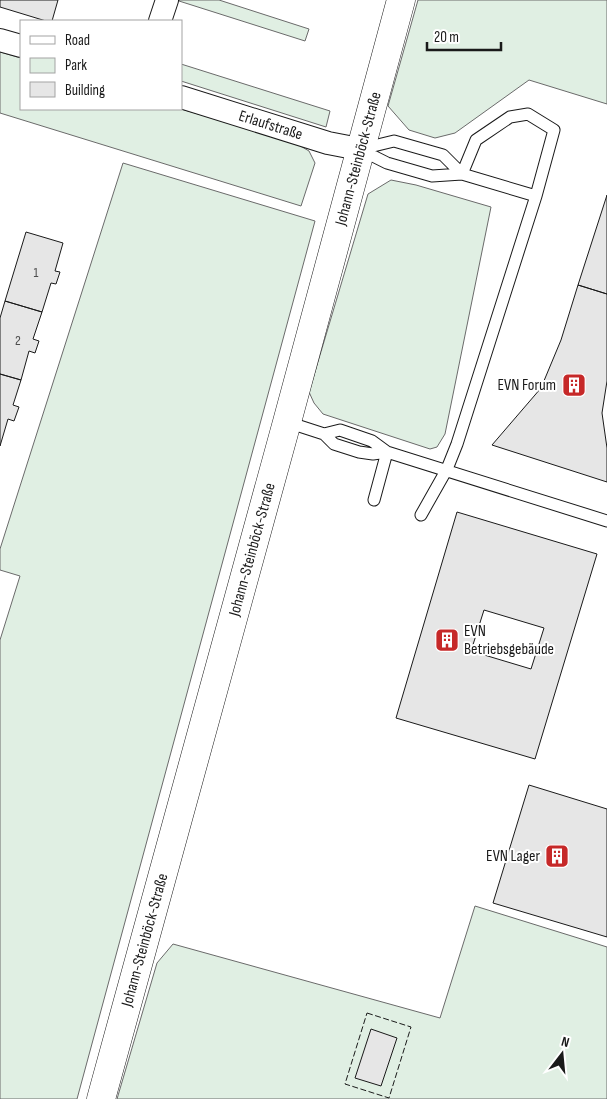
<svg xmlns="http://www.w3.org/2000/svg" width="607" height="1099" font-family="'Sofia Sans Condensed',sans-serif">
	<style>
		.green { fill: #e0efe3; stroke: #6a6a6a }
		.building { fill: #e6e6e6; stroke: #1a1a1a; fill-rule: evenodd }
		.lines { fill: none; stroke-linecap: round; stroke-linejoin: round }
		.lane-casing { stroke: #1a1a1a; stroke-width: 13 }
		.street-casing { stroke: #1a1a1a; stroke-width: 24 }
		.secondary-casing { stroke: #1a1a1a; stroke-width: 29 }
		.lane { stroke: #fff; stroke-width: 11 }
		.street { stroke: #fff; stroke-width: 22 }
		.secondary { stroke: #fff; stroke-width: 28 }
		.fence { stroke: #1a1a1a; stroke-width: 1; stroke-dasharray: 6 2.5; stroke-linecap: butt }
		.labels { text-anchor: middle; dominant-baseline: central; stroke-width: 4; stroke-linejoin: round; paint-order: stroke }
		.number-label { font-size: 14px; fill: #4d4d4d }
		.street-label { font-size: 16px; fill: #1a1a1a; stroke: #fff }
		.poi-label { font-size: 16px; fill: #1a1a1a; stroke: #fff; text-anchor: end }
	</style>
	<rect width="100%" height="100%" fill="#fff"/>
	<path class="green" d="M180 0H219L309 29 305 41 179 1Z
		M418 0H607V104L529 80 455 133 435 138 409 130 388 106Z
		M0 52 21 58V109H181L290 140 309 151 315 163 301 206 0 113Z
		M181 64 330 111 326 127 181 81Z
		M123 163 315 221 77 1099H0V640L20 576 0 570V549Z
		M391 180 416 185 491 207 445 434 437 447 430 449 323 414 314 403 309 392 368 194Z
		M475 906 607 947V1099H117L157 963 173 944 440 1018Z"/>
	<path class="building" d="M0 0H58L52 21H46L0 7Z
		M607 195V294L578 285Z
		M26 232 63 243 55 271 60 272 56 284 51 283 42 312 5 301Z
		M578 285 607 294V381L602 413 607 448V482L492 445 541 388 561 340Z
		M5 301 42 312 33 339 39 341 35 353 29 351 21 380 0 374V318Z
		M0 374 21 380 13 405 19 407 14 421 8 419 0 446Z
		M457 512 597 554 535 759 396 718ZM484 610 544 628 531 669 471 651Z
		M529 785 607 809V937L493 903Z
		M371 1029 397 1038 381 1086 355 1078Z"/>
	<g class="lines">
		<g class="lane-casing">
			<path id="lane" d="M361 149 394 141 443 155 462 174
				M361 150 387 163 432 176 462 174 536 196 554 130 528 114 510 117 476 140 462 174
				M287 422 324 434 334 444 359 452 373 454 387 452
				M324 434 340 430 372 441 387 452 607 521
				M374 500 387 452
				M421 515 447 469 457 444 536 196"/>
		</g>
		<g class="street-casing">
			<g id="street">
				<path d="M160 21 167 0"/>
				<path d="M0 40 21 46"/>
				<path id="s1" d="M181 97 328 143 359 149"/>
			</g>
		</g>
		<g class="secondary-casing">
			<g id="secondary">
				<path id="s2" d="M101 1099 287 422 401 0"/>
			</g>
		</g>
		<use href="#lane" class="lane"/>
		<use href="#street" class="street"/>
		<use href="#secondary" class="secondary"/>
		<path class="fence" d="M367 1013 411 1027 389 1098 345 1084Z"/>
	</g>
	<defs>
		<g id="building-square" transform="scale(1.25)"><rect x="-9" y="-9" width="18" height="18" rx="4" fill="#c62828" stroke="#fff"/><path d="M-4-6H4V6H1V3H-1V6H-4ZM-2.5-4.3h1.7v1.8h-1.7ZM.8-4.3h1.7v1.8H.8ZM-2.5-1h1.7V.8h-1.7ZM.8-1h1.7V.8H.8Z" fill="#fff"/></g>
	</defs>
	<g fill-rule="evenodd">
		<use href="#building-square" x="574" y="385"/>
		<use href="#building-square" x="447" y="640"/>
		<use href="#building-square" x="557" y="856"/>
	</g>
	<g class="labels">
		<g class="number-label">
			<text x="36" y="272">1</text>
			<text x="18" y="340">2</text>
		</g>
		<g class="street-label">
			<text stroke="none"><textPath href="#s1" startOffset="94">Erlaufstraße</textPath></text>
			<text stroke="none"><textPath href="#s2" startOffset="975">Johann-Steinböck-Straße</textPath></text>
			<text stroke="none"><textPath href="#s2" startOffset="570">Johann-Steinböck-Straße</textPath></text>
			<text stroke="none"><textPath href="#s2" startOffset="165">Johann-Steinböck-Straße</textPath></text>
		</g>
		<g class="poi-label">
			<text x="556" y="385">EVN Forum</text>
			<text x="464" y="631" text-anchor="start">EVN<tspan x="464" dy="18">Betriebsgebäude</tspan></text>
			<text x="540" y="856">EVN Lager</text>
		</g>
	</g>
	<rect x="20" y="20" width="162" height="90" fill="#ffffff" stroke="#a3a3a3"/>
	<rect x="30" y="36" width="25" height="8" fill="#ffffff" stroke="#a3a3a3"/>
	<text x="65" y="45" font-size="15" fill="#1a1a1a">Road</text>
	<rect x="30" y="58" width="25" height="15" fill="#e0efe3" stroke="#a3a3a3"/>
	<text x="65" y="70" font-size="15" fill="#1a1a1a">Park</text>
	<rect x="30" y="82" width="25" height="15" fill="#e6e6e6" stroke="#a3a3a3"/>
	<text x="65" y="95" font-size="15" fill="#1a1a1a">Building</text>
	<g transform="translate(562 1054) rotate(16)" stroke="#ffffff" stroke-width="4" paint-order="stroke">
	<path d="M0-4L9 19L0 12L-9 19Z" fill="#1a1a1a"/>
	<text y="-8" font-size="14" font-weight="bold" text-anchor="middle" fill="#1a1a1a">N</text>
	</g>
	<path d="M427 42v8h74v-8" fill="none" stroke="#1a1a1a" stroke-width="2.5"/>
	<text x="434" y="42" font-size="15" fill="#1a1a1a" stroke="#ffffff" stroke-width="4" paint-order="stroke">20 m</text>
</svg>
